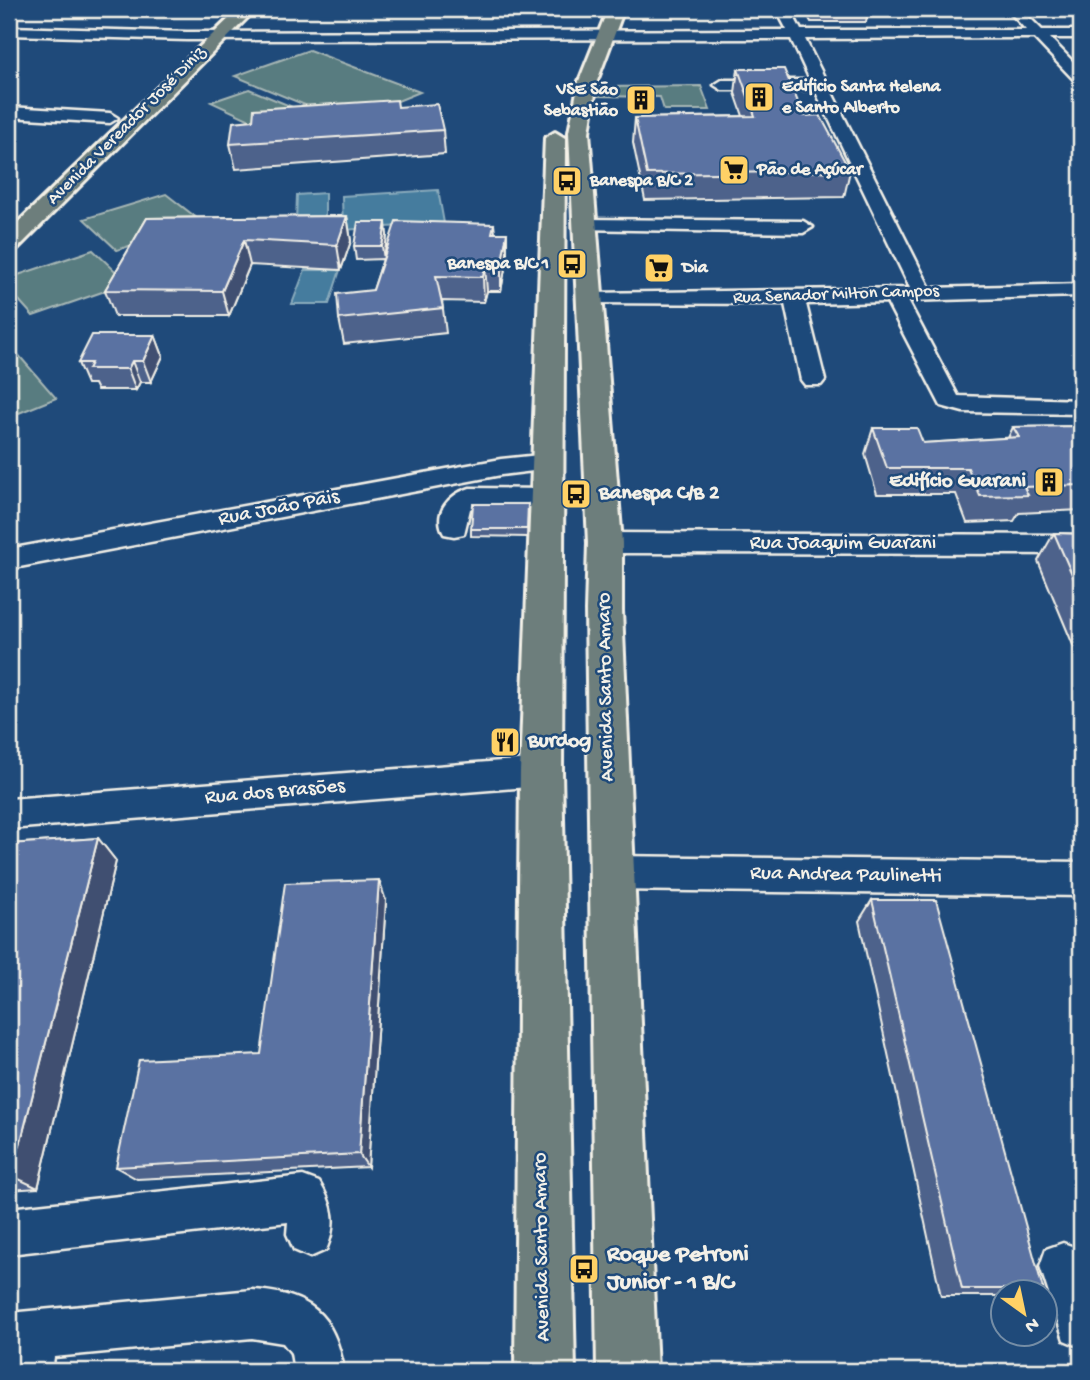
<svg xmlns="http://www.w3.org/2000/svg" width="1090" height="1380" font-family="'Gochi Hand',sans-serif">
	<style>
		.green { fill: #597b80; stroke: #a6b6b4; stroke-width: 2 }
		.water { fill: #447c9e; stroke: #8aabbc; stroke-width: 2 }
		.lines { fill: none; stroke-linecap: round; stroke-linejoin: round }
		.minor-casing { stroke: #f4f1e8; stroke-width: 5 }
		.major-casing { stroke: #f4f1e8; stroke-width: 6 }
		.minor { fill: #1f4a7a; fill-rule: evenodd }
		.major { fill: #6d7e7c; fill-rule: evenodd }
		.wall { fill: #4d628b; stroke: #f4f1e8; stroke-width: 2 }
		.shaded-wall { fill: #3f5071; stroke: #f4f1e8; stroke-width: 2 }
		.building { fill: #5a72a2; stroke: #f4f1e8; stroke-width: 2 }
		.labels { text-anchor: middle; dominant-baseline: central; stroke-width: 5; stroke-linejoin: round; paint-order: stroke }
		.far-poi-label { font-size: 18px; font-weight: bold; fill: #f4f1e8; stroke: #1f4a7a; text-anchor: start }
		.far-street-label { font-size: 18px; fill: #f4f1e8; stroke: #1f4a7a }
		.poi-label { font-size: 21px; font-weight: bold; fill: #f4f1e8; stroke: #1f4a7a; text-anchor: start }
		.street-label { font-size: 21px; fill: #f4f1e8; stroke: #1f4a7a }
		.near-poi-label { font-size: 24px; font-weight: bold; fill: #f4f1e8; stroke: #1f4a7a; text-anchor: start }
	</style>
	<rect width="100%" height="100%" fill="#1f4a7a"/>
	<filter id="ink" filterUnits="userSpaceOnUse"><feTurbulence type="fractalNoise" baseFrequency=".0143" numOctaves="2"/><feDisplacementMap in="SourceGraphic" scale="14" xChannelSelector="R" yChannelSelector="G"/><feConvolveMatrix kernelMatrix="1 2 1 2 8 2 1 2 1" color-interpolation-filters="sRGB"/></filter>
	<g filter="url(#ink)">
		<path class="green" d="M309 50 420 92 346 122 235 76Z
			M701 86 710 110H664L660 97 595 96 597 87Z
			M249 89 302 111 263 126 211 102Z
			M166 194 202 222 117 250 84 219Z
			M93 250 128 283 33 316 9 289V278Z
			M15 351 56 398 9 417V353Z"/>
		<path class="water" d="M438 190 444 223 343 230 342 196Z
			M325 193V220L296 222 297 195Z
			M305 270H340L329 304H292Z"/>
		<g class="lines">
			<g class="minor-casing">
				<path id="minor" d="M776 9H790L801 30H1026L1007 9H1021L1042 30H1081V38H1050L1081 70V84L1076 82 1034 38 805 39 930 288 1081 284V296L908 301 958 396 1081 400V414L963 412 941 406 887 302 806 304 825 380 821 385H805L801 380 785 304 584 303 580 299 584 295 591 293 910 288 815 90H722L714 85 722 80H810L791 39 187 40 9 35V27L187 32 787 30Z
					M9 107 110 113 118 118 110 123 9 117Z
					M585 219 803 221 813 227 803 233 578 229 575 225Z
					M549 454 558 456 562 462 558 468 501 475 9 569V549L501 459Z
					M470 488 548 489 557 492 561 498 557 504 548 507 475 506 470 509 464 534 454 536 444 534C432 512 450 494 470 488Z
					M605 533 1081 535V554L605 553 595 550 591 543 595 536Z
					M541 758 553 762 558 772 553 782 541 786 9 829V799Z
					M611 856 1081 862V896L611 890 598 885 593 873 598 861Z
					M303 1176 319 1182C334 1206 337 1224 326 1250L310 1257 294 1250 287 1234 288 1222 9 1254V1208Z
					M1063 1243 1080 1249 1081 1254V1347L1064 1340 1040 1266 1046 1249Z
					M252 1290C309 1293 335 1314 344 1371H294L291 1353 283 1343 252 1338 54 1357 52 1371H9V1313Z"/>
			</g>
			<g class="major-casing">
				<path id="major" d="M239 9H256L17 249 9 251V231Z
					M608 9H624L597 81 589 132 622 543V611L657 1371H597L586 611 588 543 569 132 579 81Z
					M555 132 565 138 562 772 575 1371H515L520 772 545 138Z"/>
			</g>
			<use href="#minor" class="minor"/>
			<use href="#major" class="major"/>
		</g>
		<path class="wall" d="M804 9H866L868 12 866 22H811Z
			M738 69 804 116 850 171 844 197 645 200 633 143 635 118 743 116 735 93Z
			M398 107 443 130 445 154 236 169 230 144 253 120Z
			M347 216 351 241 341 270 250 265 229 316H115L105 290 147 218Z
			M494 224 495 233 507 258 501 291H487L484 302 442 301 446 333 344 344 339 319 373 290 383 259 356 260 354 246 387 235 385 255Z
			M155 335 163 356 151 382H140L136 390H97L94 384H87L78 363Z
			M1081 426V510L1019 513 1014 521 967 523 956 494H877L865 454 873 428 923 443 1008 438 1013 427Z
			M528 504 527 537 471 536V529Z
			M1054 533 1081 534V664L1038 561Z
			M98 838 116 861 38 1188 9 1190V844Z
			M872 900 1043 1289 1030 1292H1003V1296H941L859 921Z
			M386 901 368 1167 137 1179 116 1167 261 1054Z"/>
		<path class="shaded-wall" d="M347 216 351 241 341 270 337 245Z
			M386 222 387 235 384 259 382 246Z
			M507 233V258L501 291V267Z
			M244 240 250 265 229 316 222 291Z
			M485 266 487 291 484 302 483 277Z
			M155 335 163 356 151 382 143 361Z
			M132 361 140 382 136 390 128 369Z
			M98 838 116 861 38 1188 12 1176Z
			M379 880 386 901 368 1167 359 1154Z"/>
		<path class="building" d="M811 9H866L868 12H813Z
			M738 69H784L804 116 820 115 850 171 647 174 635 118 755 116Z
			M397 100 398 107 437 104 443 130 230 144 233 122 253 120 254 109Z
			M347 216 337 245 244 240 222 291 105 290 147 218Z
			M396 221 494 224 492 233H507L501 267 485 266 483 277 436 276 443 308 339 319 337 294 373 290Z
			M358 222H386L382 246H354Z
			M92 335H155L143 361H132L128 369H88L91 363H78Z
			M1081 426V485L1024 487 1028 495 980 496 968 468H887L873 428H917L923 443 1019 437 1013 427Z
			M473 504H528L527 529H471Z
			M1054 533 1081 534V595Z
			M98 838 12 1176H9V844Z
			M379 880 359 1154 116 1167 139 1060 261 1054 285 883Z
			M872 900H936L1043 1289H962Z"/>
	</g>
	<defs>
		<g id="building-square" transform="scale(1.575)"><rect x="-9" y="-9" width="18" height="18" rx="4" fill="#ffd166" stroke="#1f4a7a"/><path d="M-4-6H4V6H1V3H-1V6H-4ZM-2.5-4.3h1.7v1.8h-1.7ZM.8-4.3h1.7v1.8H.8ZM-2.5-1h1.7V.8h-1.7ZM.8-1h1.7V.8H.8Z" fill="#111"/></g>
		<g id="supermarket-square" transform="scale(1.575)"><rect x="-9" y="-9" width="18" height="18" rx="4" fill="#ffd166" stroke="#1f4a7a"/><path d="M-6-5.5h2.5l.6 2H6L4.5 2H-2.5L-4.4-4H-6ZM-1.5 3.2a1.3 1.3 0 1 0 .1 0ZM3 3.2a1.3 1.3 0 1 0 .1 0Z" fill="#111"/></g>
		<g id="bus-square" transform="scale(1.575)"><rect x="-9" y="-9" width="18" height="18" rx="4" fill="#ffd166" stroke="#1f4a7a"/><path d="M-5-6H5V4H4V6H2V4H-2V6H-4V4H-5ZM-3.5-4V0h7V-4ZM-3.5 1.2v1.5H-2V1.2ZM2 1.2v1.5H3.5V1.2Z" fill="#111"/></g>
		<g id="restaurant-square" transform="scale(1.575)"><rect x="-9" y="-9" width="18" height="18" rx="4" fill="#ffd166" stroke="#1f4a7a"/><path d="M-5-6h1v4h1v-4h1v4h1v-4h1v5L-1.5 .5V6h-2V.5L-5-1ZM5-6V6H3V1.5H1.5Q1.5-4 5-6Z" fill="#111"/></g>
	</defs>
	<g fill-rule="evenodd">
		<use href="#building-square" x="759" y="97"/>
		<use href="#building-square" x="641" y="100"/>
		<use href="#supermarket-square" x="734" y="170"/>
		<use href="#bus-square" x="567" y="181"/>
		<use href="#bus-square" x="572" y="264"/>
		<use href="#supermarket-square" x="659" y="268"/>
		<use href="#building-square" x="1049" y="482"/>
		<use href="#bus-square" x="576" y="494"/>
		<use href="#restaurant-square" x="505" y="742"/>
		<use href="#bus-square" x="584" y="1269"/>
	</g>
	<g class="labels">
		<g class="far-poi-label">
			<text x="782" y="87">Edificio Santa Helena<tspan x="782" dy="21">e Santo Alberto</tspan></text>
			<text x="618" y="90" text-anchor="end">VSE São<tspan x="618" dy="21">Sebastião</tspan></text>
			<text x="757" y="170">Pão de Açúcar</text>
			<text x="590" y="181">Banespa B/C 2</text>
			<text x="549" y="264" text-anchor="end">Banespa B/C 1</text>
			<text x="682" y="268">Dia</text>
		</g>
		<g class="far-street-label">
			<text transform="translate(127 126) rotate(-45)">Avenida Vereador José Diniz</text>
			<text transform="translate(836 295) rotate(-2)">Rua Senador Milton Campos</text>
		</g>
		<g class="poi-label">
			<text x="1026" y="482" text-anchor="end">Edifício Guarani</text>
			<text x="599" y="494">Banespa C/B 2</text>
			<text x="528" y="742">Burdog</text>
		</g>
		<g class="street-label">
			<text transform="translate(279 509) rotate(-11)">Rua João Pais</text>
			<text x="843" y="544">Rua Joaquim Guarani</text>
			<text transform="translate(607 687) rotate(-91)">Avenida Santo Amaro</text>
			<text transform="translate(275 793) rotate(-5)">Rua dos Brasões</text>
			<text transform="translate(846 876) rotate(1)">Rua Andrea Paulinetti</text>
			<text transform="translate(543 1247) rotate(-91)">Avenida Santo Amaro</text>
		</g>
		<g class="near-poi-label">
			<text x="607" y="1255">Roque Petroni<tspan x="607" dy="28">Junior - 1 B/C</tspan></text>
		</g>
	</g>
	<rect width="1090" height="1380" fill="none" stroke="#1f4a7a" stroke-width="35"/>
	<rect x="18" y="18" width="1055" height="1345" fill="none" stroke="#f4f1e8" stroke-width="2.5" filter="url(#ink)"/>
	<g transform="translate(1024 1313) rotate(147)"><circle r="33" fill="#1f4a7a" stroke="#748da6" stroke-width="2"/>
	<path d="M0-5L12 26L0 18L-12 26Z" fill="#ffd166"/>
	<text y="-10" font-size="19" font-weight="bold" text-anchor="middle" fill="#f4f1e8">N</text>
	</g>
</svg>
